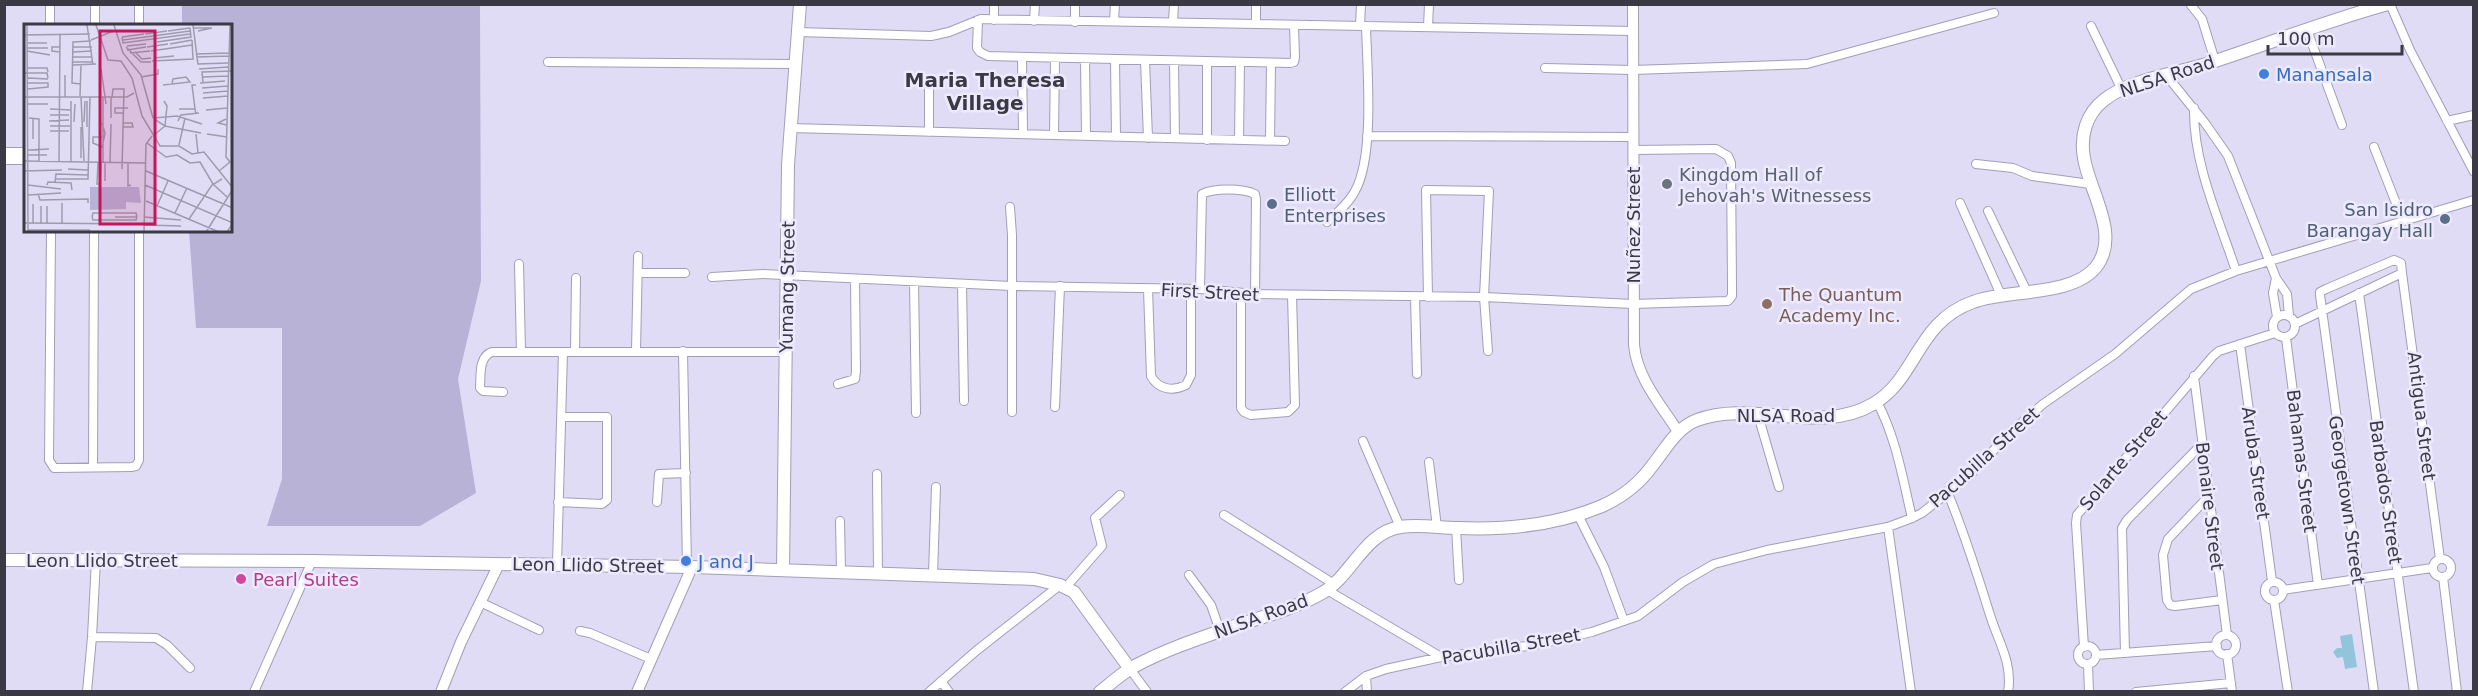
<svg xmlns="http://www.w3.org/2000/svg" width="2478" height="696" font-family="'DejaVu Sans',sans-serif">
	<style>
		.green { fill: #b9b2d7 }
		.water { fill: #92c5dc }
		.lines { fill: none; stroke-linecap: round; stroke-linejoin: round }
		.minor-casing { stroke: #a39eb7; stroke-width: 10 }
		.tertiary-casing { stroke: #a39eb7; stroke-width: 12 }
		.secondary-casing { stroke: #a39eb7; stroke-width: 14 }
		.minor { stroke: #fff; stroke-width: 8 }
		.tertiary { stroke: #fff; stroke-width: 10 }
		.secondary { stroke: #fff; stroke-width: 12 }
		.shop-dot { fill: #3f7fe0; stroke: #edeaff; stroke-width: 2 }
		.worship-dot { fill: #6b7280; stroke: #edeaff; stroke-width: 2 }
		.service-dot { fill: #5c6f8a; stroke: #edeaff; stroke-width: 2 }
		.education-dot { fill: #8d6e63; stroke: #edeaff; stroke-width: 2 }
		.hotel-dot { fill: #d1479c; stroke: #edeaff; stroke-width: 2 }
		.labels { text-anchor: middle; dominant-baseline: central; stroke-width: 5; stroke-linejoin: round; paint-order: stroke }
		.shop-label { font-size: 18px; fill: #366cbe; stroke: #edeaff; text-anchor: start }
		.street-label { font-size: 18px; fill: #3b3943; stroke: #edeaff }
		.worship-label { font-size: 18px; fill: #5b616d; stroke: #edeaff; text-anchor: start }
		.service-label { font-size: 18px; fill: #4e5e75; stroke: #edeaff; text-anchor: start }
		.education-label { font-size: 18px; fill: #785e54; stroke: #edeaff; text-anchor: start }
		.hotel-label { font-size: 18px; fill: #b23c85; stroke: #edeaff; text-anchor: start }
		.neighbourhood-label { font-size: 20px; font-weight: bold; fill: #3b3943; stroke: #edeaff }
		.inset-road { fill: none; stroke: #9e9bae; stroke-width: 1.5 }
		.view { fill: #c2185b; fill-opacity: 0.15; stroke: #c2185b; stroke-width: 3 }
		.inset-edge { fill: none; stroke: #3b3943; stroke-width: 3 }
	</style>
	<rect width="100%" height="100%" fill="#e0dcf6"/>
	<path class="green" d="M182 5H480L481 281 458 379 476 493 420 526H267L282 479V328H196L189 231H231V26L182 25Z"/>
	<path class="water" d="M2352 634 2357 667 2345 669 2343 657 2337 658 2333 652 2337 648H2342L2340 636Z"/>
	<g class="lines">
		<g class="minor-casing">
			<path id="minor" d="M50 4V26
				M95 4V26
				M2190 4 2202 19 2215 61
				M2390 4 2410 50 2474 172
				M978 20 977 48 980 52 988 56 1290 63 1294 62 1295 57 1294 25
				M994 20V4
				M1034 21 1035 4
				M1114 21 1115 4
				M1075 22V4
				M1173 22 1174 4
				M1256 24V4
				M139 26V4
				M1360 26 1361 4
				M2091 26 2121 88
				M1428 27 1429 4
				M2307 30 2342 125
				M798 32 931 36 949 32 981 19 1633 31
				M1022 57 1023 134
				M1085 59 1086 136
				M1115 60 1116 137
				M1145 61 1148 138
				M548 62 796 64
				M1174 62 1175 138
				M1545 68 1633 70 1807 64 1994 13
				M2167 76 2205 123 2228 156 2276 278 2287 294 2289 316
				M2194 108C2193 164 2219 219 2236 271
				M2447 121 2474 115
				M790 128 1285 141
				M929 132V89
				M1054 135 1055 58
				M1367 136 1633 137
				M1207 140V62
				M1239 140 1240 62
				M1270 140 1271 63
				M2374 147 2403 221
				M4 152H26
				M4 160H26
				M1976 164 2013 168 2032 176 2090 184
				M1960 203 2001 295
				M1010 207 1012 235V412
				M1988 211 2027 292
				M1327 222C1337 213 1349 203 1355 191 1375 156 1367 67 1366 26
				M51 231 49 460 54 468 131 467 136 466 139 460V231
				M519 264 521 352
				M638 273H685
				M712 277 763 274 1011 286 1200 289 1255 294 1484 297 1633 304 1728 301 1732 296V286L1731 163 1728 156 1716 149 1633 150
				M2276 278 2273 293 2277 317
				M914 281 916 413
				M962 284 964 401
				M1148 289 1151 376C1158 389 1172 392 1186 385L1191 375V289
				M1200 289 1202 194C1214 188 1242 188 1255 194L1256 199 1255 294
				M1241 293V408L1244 412 1251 415 1288 412 1295 405 1292 295
				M2359 293 2414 692
				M1415 297 1417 374
				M1428 297 1426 190 1489 191 1484 297 1488 351
				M2273 326a11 11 0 1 1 22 0a11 11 0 1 1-22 0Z
				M2295 324 2402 273
				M2286 338 2318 585
				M2240 344 2272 581
				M636 351 638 256
				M683 351 687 567
				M575 352 576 278
				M2194 376 2227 635
				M838 384 855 379 856 371 855 280
				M503 392 483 391 480 388C481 376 478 357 492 352H786
				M1877 402C1896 437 1903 480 1912 518
				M1055 407 1060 286
				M1758 415 1779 487
				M1363 441 1400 527
				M1429 462 1437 527
				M93 467 94 231
				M877 474 878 572
				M1947 491C1964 532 1977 573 1990 615 1998 641 2013 663 2008 692
				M2209 496 2168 539 2163 555 2167 600 2170 605 2175 606 2222 600
				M558 502 602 504 607 500V417H562
				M657 502 659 474 686 473
				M1224 515 1334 584
				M1578 515 1604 567 1624 621
				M840 521 841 571
				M1888 527 1911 692
				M1456 528 1459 580
				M2433 568a9 9 0 1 1 18 0a9 9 0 1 1-18 0Z
				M557 564 563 352
				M933 574 936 487
				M1189 575 1211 605 1220 631
				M2443 577 2457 692
				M2265 591a9 9 0 1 1 18 0a9 9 0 1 1-18 0Z
				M1066 587 1102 546 1095 518 1120 495
				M1327 590 1441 657
				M2283 590 2432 568
				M2274 600 2288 692
				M480 602 539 630
				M580 631 590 633 651 659
				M2216 645a10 10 0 1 1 20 0a10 10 0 1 1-20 0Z
				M92 637 156 638 167 645 190 668
				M2078 655a9 9 0 1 1 18 0a9 9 0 1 1-18 0Z
				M2084 647 2076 523 2077 515 2213 356 2219 351 2275 333
				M2125 653 2122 528 2127 520 2202 444
				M2227 654 2232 692
				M2096 655 2217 646
				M2088 665 2089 692
				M1130 669 1147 692
				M1366 676 1367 692
				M941 681 949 692
				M87 692 92 637 96 560
				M254 692 312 561
				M929 692 976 651 1060 585
				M1345 692 1366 676 1386 669 1441 657 1535 645 1592 632 1638 616 1683 582 1714 564 1767 550 1888 527 1912 518 1922 513 1969 476 2012 431 2043 404 2115 354 2191 289 2236 271 2474 200
				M2136 692 2231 683
				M2374 692 2320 295V292L2326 289 2394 260 2401 263 2402 273 2440 559"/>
		</g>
		<g class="tertiary-casing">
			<path id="tertiary" d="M1633 4 1634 345C1637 378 1661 405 1679 433
				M441 692 461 642 499 564
				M637 692 692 567"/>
		</g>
		<g class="secondary-casing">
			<path id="secondary" d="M4 560 312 561 692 567 1034 579 1060 585 1074 592 1130 669
				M783 570 788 165 800 4
				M1100 692C1111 683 1121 674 1133 667 1166 649 1203 637 1238 625 1266 616 1296 608 1322 593 1352 576 1364 532 1401 527 1419 524 1440 528 1458 528 1506 530 1557 525 1602 506 1622 497 1639 484 1652 466 1665 450 1676 428 1697 420 1753 399 1819 436 1873 404 1917 379 1916 322 1973 302 2007 289 2072 297 2096 267 2121 235 2089 191 2084 158 2080 136 2086 114 2104 100 2127 81 2173 74 2203 65 2265 45 2326 21 2388 4"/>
		</g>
		<use href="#minor" class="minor"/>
		<use href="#tertiary" class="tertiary"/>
		<use href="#secondary" class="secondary"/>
	</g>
	<g class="shop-dot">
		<circle cx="2264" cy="74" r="6"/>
		<circle cx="686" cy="561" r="6"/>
	</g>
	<circle class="worship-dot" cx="1667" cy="184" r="6"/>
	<g class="service-dot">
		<circle cx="1272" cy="204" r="6"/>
		<circle cx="2445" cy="219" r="6"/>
	</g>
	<circle class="education-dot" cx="1767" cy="304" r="6"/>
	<circle class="hotel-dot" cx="241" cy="579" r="6"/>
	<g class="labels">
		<g class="shop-label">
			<text x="2276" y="74">Manansala</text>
			<text x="698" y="561">J and J</text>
		</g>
		<g class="street-label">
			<text transform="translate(2167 76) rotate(-18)">NLSA Road</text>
			<text transform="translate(1633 225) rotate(-90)">Nuñez Street</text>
			<text transform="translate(787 287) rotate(-89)">Yumang Street</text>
			<text transform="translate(1210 292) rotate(3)">First Street</text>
			<text x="1786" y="415">NLSA Road</text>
			<text transform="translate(2422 416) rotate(83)">Antigua Street</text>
			<text transform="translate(1984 457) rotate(-42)">Pacubilla Street</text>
			<text transform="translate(2123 460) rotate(-50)">Solarte Street</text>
			<text transform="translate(2302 461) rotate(83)">Bahamas Street</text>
			<text transform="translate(2256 463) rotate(82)">Aruba Street</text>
			<text transform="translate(2386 492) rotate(82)">Barbados Street</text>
			<text transform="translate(2347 500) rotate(82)">Georgetown Street</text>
			<text transform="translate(2210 506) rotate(83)">Bonaire Street</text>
			<text x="102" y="560">Leon Llido Street</text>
			<text transform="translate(588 565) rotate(1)">Leon Llido Street</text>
			<text transform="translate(1261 616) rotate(-20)">NLSA Road</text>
			<text transform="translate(1511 646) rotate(-10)">Pacubilla Street</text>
		</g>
		<g class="worship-label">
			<text x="1679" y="174">Kingdom Hall of<tspan x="1679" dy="21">Jehovah's Witnessess</tspan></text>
		</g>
		<g class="service-label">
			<text x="1284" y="194">Elliott<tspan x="1284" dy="21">Enterprises</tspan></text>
			<text x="2433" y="209" text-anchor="end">San Isidro<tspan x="2433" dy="21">Barangay Hall</tspan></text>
		</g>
		<g class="education-label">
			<text x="1779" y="294">The Quantum<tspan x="1779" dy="21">Academy Inc.</tspan></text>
		</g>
		<g class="hotel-label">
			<text x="253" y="579">Pearl Suites</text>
		</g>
		<g class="neighbourhood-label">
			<text x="985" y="80">Maria Theresa<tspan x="985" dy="23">Village</tspan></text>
		</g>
	</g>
	<g transform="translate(24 24)">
		<rect width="208" height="208" fill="#e0dcf6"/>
		<path d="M66 163H115L117 179 102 178V185L66 186Z" fill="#b9b2d7"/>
		<path class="inset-road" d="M3 1 4 208M63 1 69 41M72 1 84 36 97 37 108 54 118 92 136 122H155L168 130 180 128 209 164M90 1 99 29 117 51 129 94M169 1 173 33 205 32M169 4H188L174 7M144 7 166 4M121 10 143 7M0 11 66 10M98 13 99 19 166 10M98 13 120 10M67 16 92 6M99 16 166 7M133 18 167 13 166 4M4 19H23M146 20 168 16M103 22 122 20M36 23H28V27L36 28M49 23H68M102 23 117 38H127M123 23 144 20M3 24H24M103 26 122 23M3 27 26 31M127 27 168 21M49 28 68 27M111 28 118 35 127 34M106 29 126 27M172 30 205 29M49 33H68M173 33 174 40 204 39M130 34 150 32M128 37 169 35 168 16M49 38H68M49 41 72 40M3 44H23L24 48M77 45 82 80M175 45 204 43M0 49H23L24 54M117 53 134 50V45M179 53 204 52M4 54 24 55M4 59H24V63L4 65M176 59 201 57M179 59 178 48 209 47M57 60 48 59 49 18 67 17M139 61 166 58 162 53 149 55 148 60M178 64 204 62M179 69 204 67M56 72 57 41M0 73H103L110 69M41 73V51M57 73 60 137M79 73V138M88 73 89 65H100L98 145M179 74 204 72M47 77V137M4 80H24M26 85 47 86M155 85H171L172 90M171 85 168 61H172M182 86 203 84M99 89H91V84H104M26 91H45M5 94 15 95V137M9 94V115M87 94V73M129 94 153 92 178 100M130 95 141 102 143 82 140 77M202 95 194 99 203 101M25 97 45 96M154 97 157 91 175 89M50 98 51 80M60 98 61 77M26 102H46M63 103V77M99 103H109L108 99H99M26 107H45M172 110 174 129M183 110 203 113M130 111 141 102 177 109M123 119 142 133 153 131 166 139 176 138 189 160 203 173M155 121 161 94M78 123 69 119V113H78M78 124 81 109 78 99M4 126 25 125M4 131H23M57 134V103M0 137 121 139M35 137 36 11M74 139 73 160H76M86 139 87 100M104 139V162L107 161M44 145 64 146M0 147 38 146M122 147 209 184M195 147 206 138 202 133 206 1M31 155H64L66 73M81 157V138M31 158 32 150 64 151M76 160 77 138M4 161 37 165M23 161 24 158 47 159 48 166M121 161 209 199 203 208M14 170 16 176 64 175V179M4 171 37 169M122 177 195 208M38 179V200M9 180V199M17 182V200M23 182V200M133 182 144 157M151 189 163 164M68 193 69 189H112L113 193M68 193 69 196H112L113 193M91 193H113M120 193 157 196M165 195 188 161 198 155M0 199 120 200M120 201 157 202M4 206H66M120 208 122 120 128 112M182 208 209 165"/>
		<path class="view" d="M76 7H131V200H76Z"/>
		<rect width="208" height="208" class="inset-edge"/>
	</g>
	<rect width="2478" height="696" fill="none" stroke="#3b3943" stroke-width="12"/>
	<path d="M2268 45v9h134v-9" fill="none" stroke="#3b3943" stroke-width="3"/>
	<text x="2277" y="45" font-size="18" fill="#3b3943" stroke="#edeaff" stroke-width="4.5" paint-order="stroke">100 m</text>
</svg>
